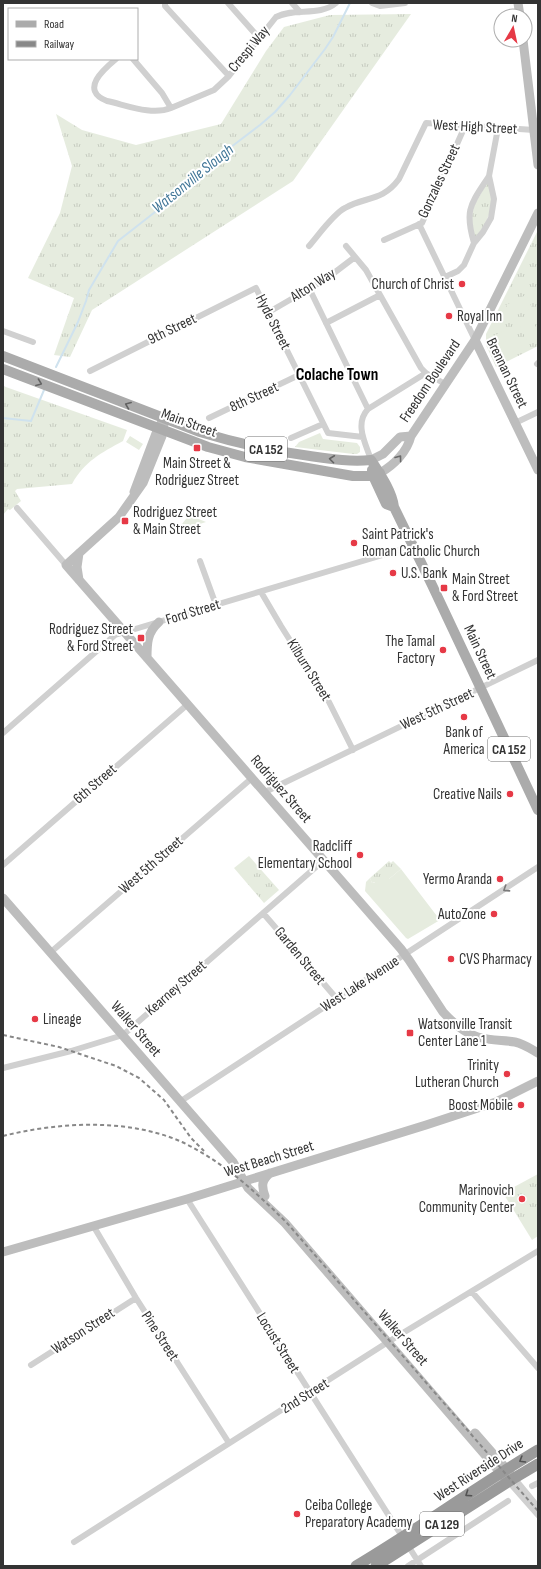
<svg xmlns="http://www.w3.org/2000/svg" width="541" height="1569" font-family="'Sofia Sans Condensed',sans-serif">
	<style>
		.grass { fill: url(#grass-tufts) }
		.pitch { fill: #e6ecdf }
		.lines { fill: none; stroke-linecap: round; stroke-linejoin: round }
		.stream { stroke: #cfe2ee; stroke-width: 2 }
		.street { stroke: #d0d0d0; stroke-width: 6 }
		.secondary { stroke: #bdbdbd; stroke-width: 9 }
		.primary { stroke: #ababab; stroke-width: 10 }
		.highway { stroke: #9a9a9a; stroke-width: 11 }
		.rail { stroke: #888; stroke-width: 2; stroke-dasharray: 4 3; stroke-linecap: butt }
		.oneway { stroke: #636363 }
		.oneway2 { stroke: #6a6a6a }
		.oneway3 { stroke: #7a7a7a }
		.oneway4 { stroke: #525252 }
		.poi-dot { fill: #e63946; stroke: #fff; stroke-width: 1.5 }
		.labels { text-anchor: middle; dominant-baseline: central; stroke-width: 4; stroke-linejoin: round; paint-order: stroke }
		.shield { fill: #fff; stroke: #707070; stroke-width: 1 }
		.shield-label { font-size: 14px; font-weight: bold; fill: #333 }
		.street-label { font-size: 15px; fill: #333; stroke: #fff }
		.poi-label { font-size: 15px; fill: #333; stroke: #fff; text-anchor: end }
		.water-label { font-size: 16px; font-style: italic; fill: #3f7597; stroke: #fff }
		.quarter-label { font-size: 17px; font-weight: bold; fill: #000; stroke: #fff }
	</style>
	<defs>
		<pattern id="grass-tufts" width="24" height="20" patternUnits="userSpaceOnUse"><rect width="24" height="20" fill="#e6ecdf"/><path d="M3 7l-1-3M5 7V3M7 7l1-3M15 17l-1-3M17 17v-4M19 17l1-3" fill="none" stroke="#c6cbc0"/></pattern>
	</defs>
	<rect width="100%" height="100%" fill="#fff"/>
	<path class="grass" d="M411 14 293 181 92 310 70 357 54 355 74 298 28 278 60 213 72 166 56 114 82 130 136 145 221 124 266 51 284 27 330 15Z
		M488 181C495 208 490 217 475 239L471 220 474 206Z
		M538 230V346L496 367 486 345V334Z
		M3 386 127 430 123 441C101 453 85 461 72 484L17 489 15 491 21 501 10 510 8 509 3 515Z
		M320 433 323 439 357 443 360 447V452L357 454H353L295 447 299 442Z
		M189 515 206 522 181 530 179 528Z
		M249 856 279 890 264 903 234 868Z
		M389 861 391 863 393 861 401 869 389 879 372 883 370 878Z
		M538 1174V1236L532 1240 503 1193Z"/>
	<path class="pitch" d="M526 295 532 308 512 317 506 305Z
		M531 317 538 332V339L528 343 519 323Z
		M512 327 517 336 498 345 493 336Z
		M518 338 522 347 503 357 499 347Z
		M130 436 143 444 139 450 126 442Z
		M247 859 258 871 247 880 237 868Z
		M401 869 440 920 408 939 406 938 365 891 366 882 370 878 372 883H374L384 874 389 879Z
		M537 1217 538 1235 533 1238 525 1225Z"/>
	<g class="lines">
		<path class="stream" d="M56 367 78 322 86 301 89 290 118 241 164 205 214 160 260 125 275 112 290 95 325 49 333 37 350 3
			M3 418 31 421 44 390"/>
		<path class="street" d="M165 3V6L229 76
			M228 3 259 38
			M292 3 300 12
			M372 3 380 6 405 3
			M116 59C104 69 79 90 107 101 126 105 152 116 171 108L162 93 133 59
			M171 108 214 90 229 76 276 17C295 7 319 17 336 3
			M419 224 475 340
			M384 240 422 223 465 126
			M474 243C464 209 471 204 489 176
			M309 246C317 237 334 213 345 208 366 196 382 202 399 179L426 123 534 130
			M346 246 366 270 421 368 426 373 445 384
			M445 277 458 271 464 265 474 243 483 232 491 218 494 199 489 176 498 128
			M309 288 368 409C354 424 366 444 371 460
			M269 312 326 279 355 257
			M326 323 380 295
			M3 331 33 342
			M537 364 538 363
			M90 371 256 288 328 433 363 437
			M368 409 426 373
			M209 418 299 375
			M515 423 538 412
			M291 438 323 424
			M17 508 66 565
			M200 561 216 605
			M261 592 281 626 329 702 353 750
			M3 733 115 635 413 546
			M265 792 538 660
			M3 865 188 704
			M263 913 337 999
			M51 952 252 778
			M3 1068 71 1051 123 1035 324 860
			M181 1101 538 867
			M187 1199 421 1566
			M94 1227 136 1298 229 1443
			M472 1292 538 1368
			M31 1365 136 1298
			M514 1478 538 1507
			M508 1481 538 1515
			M532 1486 538 1483
			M74 1542 388 1342 538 1251
			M408 1566 508 1501"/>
		<path class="secondary" d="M518 3 520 16
			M523 40 538 165
			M475 340 538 470
			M165 418 162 436 143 483 119 517 66 565 401 949 409 960 443 1012C453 1023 464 1033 478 1037 491 1041 503 1040 515 1042 524 1044 531 1049 538 1053
			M371 460 383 454 400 437 411 436
			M380 473C394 465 407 452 411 436L475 340 538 213
			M134 492 158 428 162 422
			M79 553 77 567 79 580
			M147 658C147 643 147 633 159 622
			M3 898 233 1162 248 1188 285 1223 505 1478
			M265 1196C261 1185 262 1180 270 1173
			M3 1252 187 1199 426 1125 496 1102 538 1081
			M475 1433 510 1473"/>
		<path class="primary" d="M3 356 200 432C236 443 272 451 310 456 331 459 350 462 371 460
			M3 369 208 447 245 457 353 476H373L380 473
			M371 460C380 474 392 491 394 507L432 585 538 810
			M372 470 373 476 386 504 394 507"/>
		<path class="highway" d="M356 1566C418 1529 476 1487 538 1450
			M376 1566 511 1480 538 1464"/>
		<path class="rail" d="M3 1035 59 1047 116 1066 139 1078 164 1100 191 1138 204 1151
			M3 1136C59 1122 128 1118 182 1142 222 1161 256 1192 287 1223L538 1511"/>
	</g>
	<defs><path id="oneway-chevron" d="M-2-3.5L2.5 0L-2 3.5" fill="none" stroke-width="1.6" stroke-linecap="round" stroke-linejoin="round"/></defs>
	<g class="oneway">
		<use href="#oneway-chevron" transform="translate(39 383) rotate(21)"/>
		<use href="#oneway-chevron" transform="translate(128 405) rotate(-158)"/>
		<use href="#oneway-chevron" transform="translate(332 459) rotate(-173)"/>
	</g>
	<use class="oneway2" href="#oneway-chevron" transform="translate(399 458) rotate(-53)"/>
	<use class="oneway3" href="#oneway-chevron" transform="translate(506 889) rotate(147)"/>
	<g class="oneway4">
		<use href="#oneway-chevron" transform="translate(522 1460) rotate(149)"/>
		<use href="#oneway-chevron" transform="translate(468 1494) rotate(146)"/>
	</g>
	<g class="poi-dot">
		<circle cx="462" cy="284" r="4"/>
		<circle cx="449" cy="316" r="4"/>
		<rect x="193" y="444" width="8" height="8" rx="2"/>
		<rect x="121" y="517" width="8" height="8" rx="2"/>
		<circle cx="354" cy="543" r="4"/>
		<circle cx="393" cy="573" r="4"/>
		<rect x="440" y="584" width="8" height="8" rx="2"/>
		<rect x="137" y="634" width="8" height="8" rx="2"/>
		<circle cx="443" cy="650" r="4"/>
		<circle cx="464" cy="717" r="4"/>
		<circle cx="510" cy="794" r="4"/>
		<circle cx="360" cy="855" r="4"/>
		<circle cx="500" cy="879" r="4"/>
		<circle cx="494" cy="914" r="4"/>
		<circle cx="451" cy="959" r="4"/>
		<circle cx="35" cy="1019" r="4"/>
		<rect x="406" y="1029" width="8" height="8" rx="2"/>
		<circle cx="507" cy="1074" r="4"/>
		<circle cx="521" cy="1105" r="4"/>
		<circle cx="522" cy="1199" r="4"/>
		<circle cx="297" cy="1514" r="4"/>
	</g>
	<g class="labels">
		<g class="shield">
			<rect x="245" y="437" width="42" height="24" rx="3"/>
			<rect x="488" y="737" width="42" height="24" rx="3"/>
			<rect x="420" y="1512" width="44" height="24" rx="3"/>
		</g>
		<g class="shield-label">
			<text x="266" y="449">CA 152</text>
			<text x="509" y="749">CA 152</text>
			<text x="442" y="1524">CA 129</text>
		</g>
		<g class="street-label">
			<text transform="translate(249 49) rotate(-50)">Crespi Way</text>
			<text transform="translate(475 127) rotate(3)">West High Street</text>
			<text transform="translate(439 181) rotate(-65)">Gonzales Street</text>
			<text transform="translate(313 285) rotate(-32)">Alton Way</text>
			<text transform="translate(273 322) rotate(63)">Hyde Street</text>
			<text transform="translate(172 329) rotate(-26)">9th Street</text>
			<text transform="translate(507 373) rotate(64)">Brennan Street</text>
			<text transform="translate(430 381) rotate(-56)">Freedom Boulevard</text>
			<text transform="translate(254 397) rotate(-25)">8th Street</text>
			<text transform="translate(189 423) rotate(20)">Main Street</text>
			<text transform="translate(193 612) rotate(-17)">Ford Street</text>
			<text transform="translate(480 652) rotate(65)">Main Street</text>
			<text transform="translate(309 670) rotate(58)">Kilburn Street</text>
			<text transform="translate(437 709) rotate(-25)">West 5th Street</text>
			<text transform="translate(95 784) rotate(-41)">6th Street</text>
			<text transform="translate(281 789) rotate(49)">Rodriguez Street</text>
			<text transform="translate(151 865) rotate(-41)">West 5th Street</text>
			<text transform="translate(300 956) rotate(50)">Garden Street</text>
			<text transform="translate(360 984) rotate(-33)">West Lake Avenue</text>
			<text transform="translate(176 988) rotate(-41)">Kearney Street</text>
			<text transform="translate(136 1029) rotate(49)">Walker Street</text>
			<text transform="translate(269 1159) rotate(-17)">West Beach Street</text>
			<text transform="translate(83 1331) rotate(-33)">Watson Street</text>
			<text transform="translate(160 1336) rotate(57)">Pine Street</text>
			<text transform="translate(403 1338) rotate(49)">Walker Street</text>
			<text transform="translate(278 1343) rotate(58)">Locust Street</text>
			<text transform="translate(305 1396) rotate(-32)">2nd Street</text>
			<text transform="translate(479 1470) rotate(-33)">West Riverside Drive</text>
		</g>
		<g class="poi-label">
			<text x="454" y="284">Church of Christ</text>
			<text x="457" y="316" text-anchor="start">Royal Inn</text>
			<text x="197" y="463" text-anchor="middle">Main Street &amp;<tspan x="197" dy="17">Rodriguez Street</tspan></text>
			<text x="133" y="512" text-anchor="start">Rodriguez Street<tspan x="133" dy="17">&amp; Main Street</tspan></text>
			<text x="362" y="534" text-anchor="start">Saint Patrick's<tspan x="362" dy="17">Roman Catholic Church</tspan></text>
			<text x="401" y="573" text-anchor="start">U.S. Bank</text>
			<text x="452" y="579" text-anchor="start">Main Street<tspan x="452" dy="17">&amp; Ford Street</tspan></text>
			<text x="133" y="629">Rodriguez Street<tspan x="133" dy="17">&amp; Ford Street</tspan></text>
			<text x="435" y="641">The Tamal<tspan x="435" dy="17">Factory</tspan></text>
			<text x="464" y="732" text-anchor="middle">Bank of<tspan x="464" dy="17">America</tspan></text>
			<text x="502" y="794">Creative Nails</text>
			<text x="352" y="846">Radcliff<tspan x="352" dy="17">Elementary School</tspan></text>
			<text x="492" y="879">Yermo Aranda</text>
			<text x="486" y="914">AutoZone</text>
			<text x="459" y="959" text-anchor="start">CVS Pharmacy</text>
			<text x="43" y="1019" text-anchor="start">Lineage</text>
			<text x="418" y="1024" text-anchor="start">Watsonville Transit<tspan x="418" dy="17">Center Lane 1</tspan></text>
			<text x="499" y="1065">Trinity<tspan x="499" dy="17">Lutheran Church</tspan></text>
			<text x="513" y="1105">Boost Mobile</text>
			<text x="514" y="1190">Marinovich<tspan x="514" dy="17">Community Center</tspan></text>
			<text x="305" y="1505" text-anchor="start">Ceiba College<tspan x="305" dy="17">Preparatory Academy</tspan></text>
		</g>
		<g class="water-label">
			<text transform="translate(193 179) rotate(-39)">Watsonville Slough</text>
		</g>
		<g class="quarter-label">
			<text x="337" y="375">Colache Town</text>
		</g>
	</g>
	<rect width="541" height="1569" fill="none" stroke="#333333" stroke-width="8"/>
	<rect x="8" y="8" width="130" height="52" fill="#ffffff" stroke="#adadad"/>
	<rect x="16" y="21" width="20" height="6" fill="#ababab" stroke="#adadad"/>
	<text x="44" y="28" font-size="12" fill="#333333">Road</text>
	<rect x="16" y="41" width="20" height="6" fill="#888888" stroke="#adadad"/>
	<text x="44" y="48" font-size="12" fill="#333333">Railway</text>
	<g transform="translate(513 28) rotate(9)"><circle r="19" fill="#ffffff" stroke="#adadad"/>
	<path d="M0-3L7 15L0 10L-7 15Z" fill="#e63946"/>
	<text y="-6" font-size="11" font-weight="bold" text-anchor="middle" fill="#333333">N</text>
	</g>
</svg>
